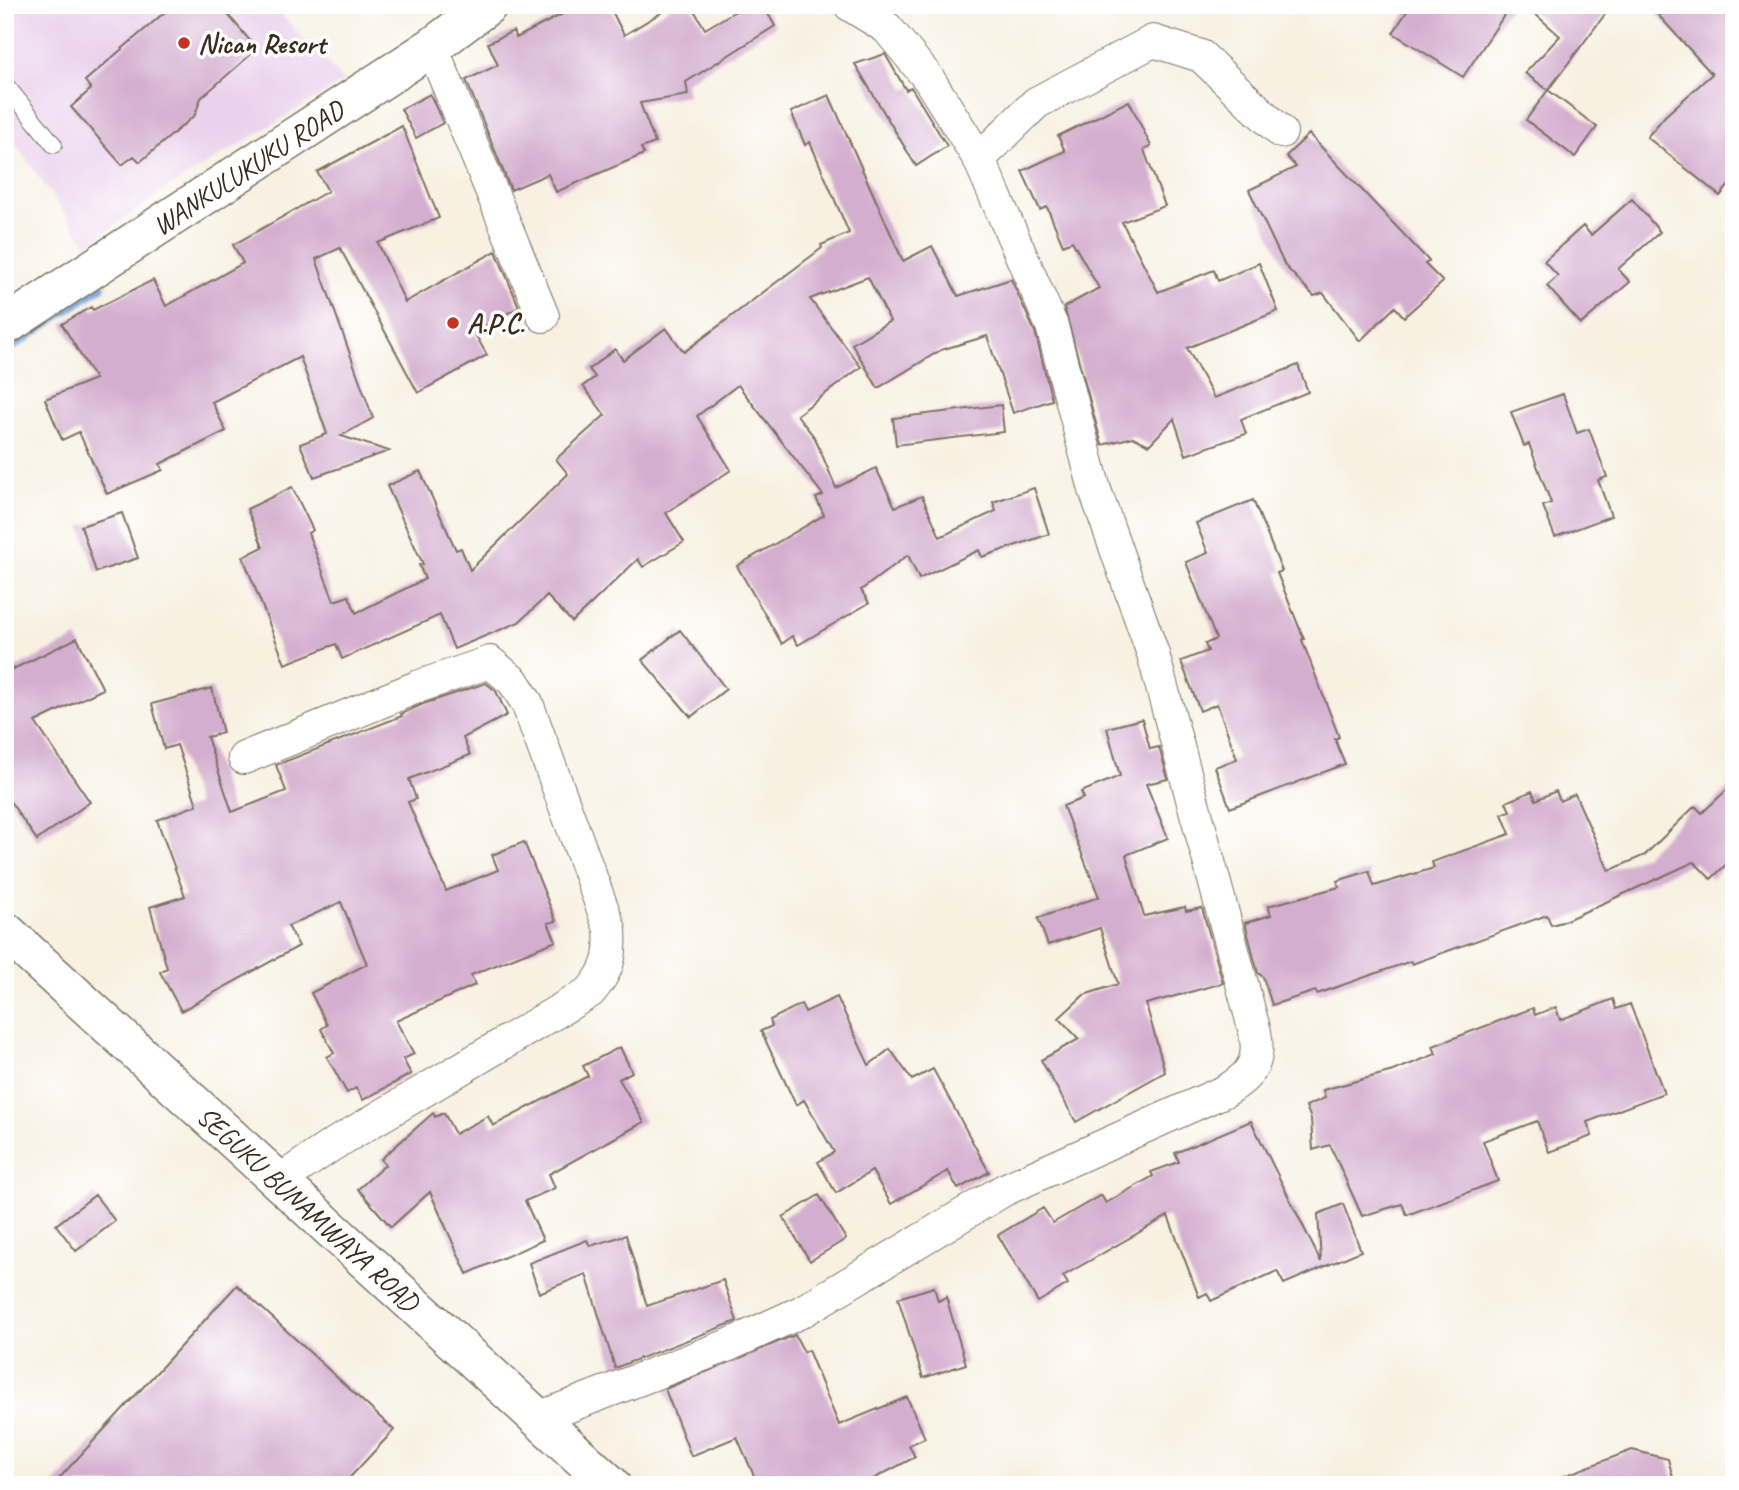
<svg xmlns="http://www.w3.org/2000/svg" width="1739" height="1490" font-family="Caveat,sans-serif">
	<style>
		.built { fill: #ead1ec }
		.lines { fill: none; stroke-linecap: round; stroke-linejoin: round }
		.stream { stroke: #689dd5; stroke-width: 10 }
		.building { fill: #d4aecf }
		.service-casing { stroke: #7d7063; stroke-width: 18 }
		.minor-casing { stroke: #7d7063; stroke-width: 34 }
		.secondary-casing { stroke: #7d7063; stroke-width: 41 }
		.service { stroke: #fff; stroke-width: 16 }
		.minor { stroke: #fff; stroke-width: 32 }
		.secondary { stroke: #fff; stroke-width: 38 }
		.poi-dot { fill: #c8321e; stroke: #fff; stroke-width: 2.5 }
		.labels { text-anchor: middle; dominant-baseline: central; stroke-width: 7; stroke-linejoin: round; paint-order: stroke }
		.poi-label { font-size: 28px; font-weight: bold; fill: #3b2a1e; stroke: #fff; text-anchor: start }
		.street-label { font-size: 28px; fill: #3b2a1e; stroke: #fff }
	</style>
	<rect width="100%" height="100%" fill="#fff"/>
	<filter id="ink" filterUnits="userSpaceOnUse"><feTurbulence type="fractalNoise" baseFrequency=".0143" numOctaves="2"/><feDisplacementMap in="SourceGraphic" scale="14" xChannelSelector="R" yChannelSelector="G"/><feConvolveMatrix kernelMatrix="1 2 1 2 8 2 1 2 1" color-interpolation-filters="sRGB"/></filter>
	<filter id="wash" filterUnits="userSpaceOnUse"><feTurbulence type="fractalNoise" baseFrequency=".00686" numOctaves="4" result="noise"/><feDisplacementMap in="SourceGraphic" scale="28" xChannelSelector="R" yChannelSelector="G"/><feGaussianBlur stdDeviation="1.57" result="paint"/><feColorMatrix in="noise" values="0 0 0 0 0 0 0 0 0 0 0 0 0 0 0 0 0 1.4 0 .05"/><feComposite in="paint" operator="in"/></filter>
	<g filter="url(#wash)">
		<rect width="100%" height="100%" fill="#f8f1e2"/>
		<path class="built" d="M5 5H272L344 81 169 187 87 245 5 129Z"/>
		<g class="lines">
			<path class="stream" d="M5 351 101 286"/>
		</g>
		<g id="blocks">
			<path class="building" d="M173 5H220L257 49 201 98 195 115 140 162 134 156 122 165 71 107 91 89 85 81Z
				M580 5H609L624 35 674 5H691L705 29 746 5H763L775 26 686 82 688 95 640 103 655 143 641 148 644 154 556 192 548 174 511 190 466 80 498 65 488 43 513 31 516 38Z
				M1411 5H1511L1463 77 1393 33Z
				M1525 5H1612L1548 90 1525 73 1560 36Z
				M1649 5H1734V179L1720 196 1647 137 1665 116 1712 74Z
				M885 54 906 90 911 87 947 146 916 166 855 64Z
				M1548 90 1597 127 1575 157 1526 120Z
				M430 94 443 123 416 138 401 109Z
				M829 95 903 261 932 246 958 296 1011 279 1035 332 1052 400 1013 413 987 336 941 350 878 388 852 344 890 321 868 277 810 299 861 367 797 415 815 438 836 488 876 468 895 507 922 496 940 537 996 511 993 502 1034 488 1049 534 982 557 979 550 919 579 908 555 861 590 869 603 798 645 792 636 782 644 737 566 824 515 816 498 823 495 738 385 697 416 731 470 666 513 684 542 643 567 638 559 572 622 547 596 519 622 454 649 440 615 342 659 336 644 285 664 243 557 263 547 247 509 292 487 313 530 308 533 334 601 349 596 356 613 425 579 419 565 423 564 387 486 420 471 456 550 461 548 470 570 568 474 556 459 605 415 583 386 595 377 589 369 615 349 623 360 666 328 684 352 822 248 821 245 849 233 810 142 805 145 791 112Z
				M1129 101 1151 146 1144 150 1165 206 1122 222 1158 292 1214 270 1218 281 1259 263 1278 311 1187 348 1214 398 1298 365 1308 392 1241 419 1246 434 1186 455 1174 419 1149 445 1133 437 1102 445 1064 307 1099 288 1072 241 1063 245 1047 207 1040 210 1022 171 1065 151 1058 136Z
				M402 126 439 218 378 243 405 302 496 251 519 307 474 332 487 355 418 393 340 248 316 259 373 418 341 436 389 451 314 477 300 444 327 434 300 357 212 402 226 431 160 464 163 470 107 494 79 432 62 440 45 399 95 379 62 324 91 307 93 310 153 280 166 306 243 263 233 245 328 191 317 172Z
				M1309 134 1429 261 1425 264 1443 282 1404 317 1395 307 1360 341 1323 293 1314 296 1285 266 1249 190 1296 167 1286 156Z
				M1632 199 1660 232 1618 269 1630 282 1581 324 1547 286 1558 276 1544 261 1583 226 1591 235Z
				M1563 394 1577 433 1589 429 1607 477 1598 480 1611 516 1555 537 1543 506 1551 503 1529 444 1524 446 1511 412Z
				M1001 405 1004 432 896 445 893 418Z
				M1253 500 1282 571 1277 573 1304 639 1302 640 1339 737 1335 739 1345 764 1230 808 1215 767 1237 759 1217 704 1200 711 1181 661 1208 651 1205 644 1216 639 1186 562 1208 553 1196 523Z
				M122 513 138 558 96 572 81 526Z
				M680 630 726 689 691 717 642 660Z
				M77 638 103 689 35 722 90 802 37 840 5 794V673Z
				M486 683 496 691 507 715 463 738 470 755 409 779 416 799 408 802 446 891 498 870 492 855 524 842 556 921 548 923 556 941 471 975 475 985 396 1021 414 1054 403 1059 411 1074 363 1100 356 1088 347 1093 327 1057 334 1053 321 1029 327 1025 311 993 367 964 341 902 288 926 299 946 181 1011 160 972 167 968 150 907 185 896 157 820 197 805 177 745 164 749 152 704 212 688 223 733 207 737 232 812 286 791 276 765 402 716 401 714 423 704Z
				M1142 719 1150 749 1159 747 1168 779 1146 784 1168 838 1126 855 1144 916 1185 907 1186 911 1202 908 1223 983 1146 1004 1165 1072 1076 1122 1041 1060 1079 1039 1059 1018 1084 995 1118 984 1100 928 1048 945 1038 918 1099 897 1063 806 1084 798 1081 792 1120 776 1107 728Z
				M1734 783V857L1711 879 1694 862 1562 922 1551 925 1547 915 1412 964 1411 961 1317 994 1316 991 1272 1005 1263 977 1258 973 1245 923 1271 915 1268 906 1339 887 1337 881 1369 871 1374 886 1434 868 1432 862 1510 834 1502 814 1510 811 1506 802 1532 791 1536 800 1556 791 1560 801 1575 794 1609 871 1645 855 1695 806 1702 813Z
				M837 997 869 1065 890 1049 912 1080 933 1069 989 1172 958 1189 948 1171 891 1204 872 1171 836 1193 818 1162 834 1152 804 1100 796 1105 761 1031 772 1026 770 1020 801 1004 805 1012Z
				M1613 999 1616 1009 1630 1004 1664 1093 1587 1122 1592 1136 1549 1152 1537 1121 1483 1141 1498 1181 1407 1215 1402 1204 1362 1216 1330 1145 1313 1150 1311 1119 1306 1106 1325 1098 1323 1090 1393 1071 1436 1054 1433 1046 1533 1008 1535 1015 1556 1007 1560 1020Z
				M620 1047 632 1072 619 1079 644 1122 549 1174 555 1188 525 1201 543 1240 467 1274 430 1192 391 1227 358 1189 385 1165 381 1159 433 1113 435 1117 444 1113 455 1134 488 1116 493 1126 588 1076 583 1066Z
				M1251 1121 1321 1262 1318 1214 1343 1204 1361 1251 1284 1284 1277 1271 1211 1301 1207 1293 1199 1297 1168 1216 1063 1276 1068 1284 1038 1302 998 1235 1043 1208 1053 1223 1101 1195 1106 1203 1153 1176 1151 1172 1179 1162 1175 1153Z
				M95 1195 115 1221 76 1251 56 1225Z
				M819 1195 846 1239 810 1261 783 1217Z
				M626 1235 647 1306 723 1280 737 1321 615 1368 586 1274 539 1293 529 1263 587 1240 590 1246Z
				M237 1285 394 1430 343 1485H53Z
				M934 1287 938 1301 946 1297 966 1364 923 1378 898 1298Z
				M795 1335 804 1352 808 1350 839 1425 907 1397 925 1438 909 1445 915 1457 862 1485H758L737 1437 691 1456 665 1389Z
				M1632 1450 1668 1459 1675 1485H1549L1548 1482Z"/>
		</g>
	</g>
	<g filter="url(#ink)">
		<use href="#blocks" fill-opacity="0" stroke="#7d7063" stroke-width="2"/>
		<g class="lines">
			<g class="service-casing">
				<path id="service" d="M5 84 54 145"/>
			</g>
			<g class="minor-casing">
				<path id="minor" d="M850 5 887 28 928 78 979 159
					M432 47 543 316
					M244 758 417 687 490 662 513 681 527 703 610 929C612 957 608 971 590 992L329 1147 279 1181
					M538 1418 729 1345 801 1312 1004 1190 1225 1091C1251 1076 1261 1062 1255 1032L1153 654 1095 490 1052 326 979 159 1036 103 1153 41 1201 56 1281 132"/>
			</g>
			<g class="secondary-casing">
				<g id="secondary">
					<path id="s1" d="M5 326 432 47 488 5"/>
					<path id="s2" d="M5 931 611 1485"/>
				</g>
			</g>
			<use href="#service" class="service"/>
			<use href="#minor" class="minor"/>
			<use href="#secondary" class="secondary"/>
		</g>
	</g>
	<g class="poi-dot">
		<circle cx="184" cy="43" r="7"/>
		<circle cx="453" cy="323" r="7"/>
	</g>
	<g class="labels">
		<g class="poi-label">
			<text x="198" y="43">Nican Resort</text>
			<text x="467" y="323">A.P.C.</text>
		</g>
		<g class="street-label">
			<text stroke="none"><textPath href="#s1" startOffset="290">WANKULUKUKU ROAD</textPath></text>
			<text stroke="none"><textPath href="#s2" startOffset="411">SEGUKU BUNAMWAYA ROAD</textPath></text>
		</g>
	</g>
	<rect width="1739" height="1490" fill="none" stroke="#fff" stroke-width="28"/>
</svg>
